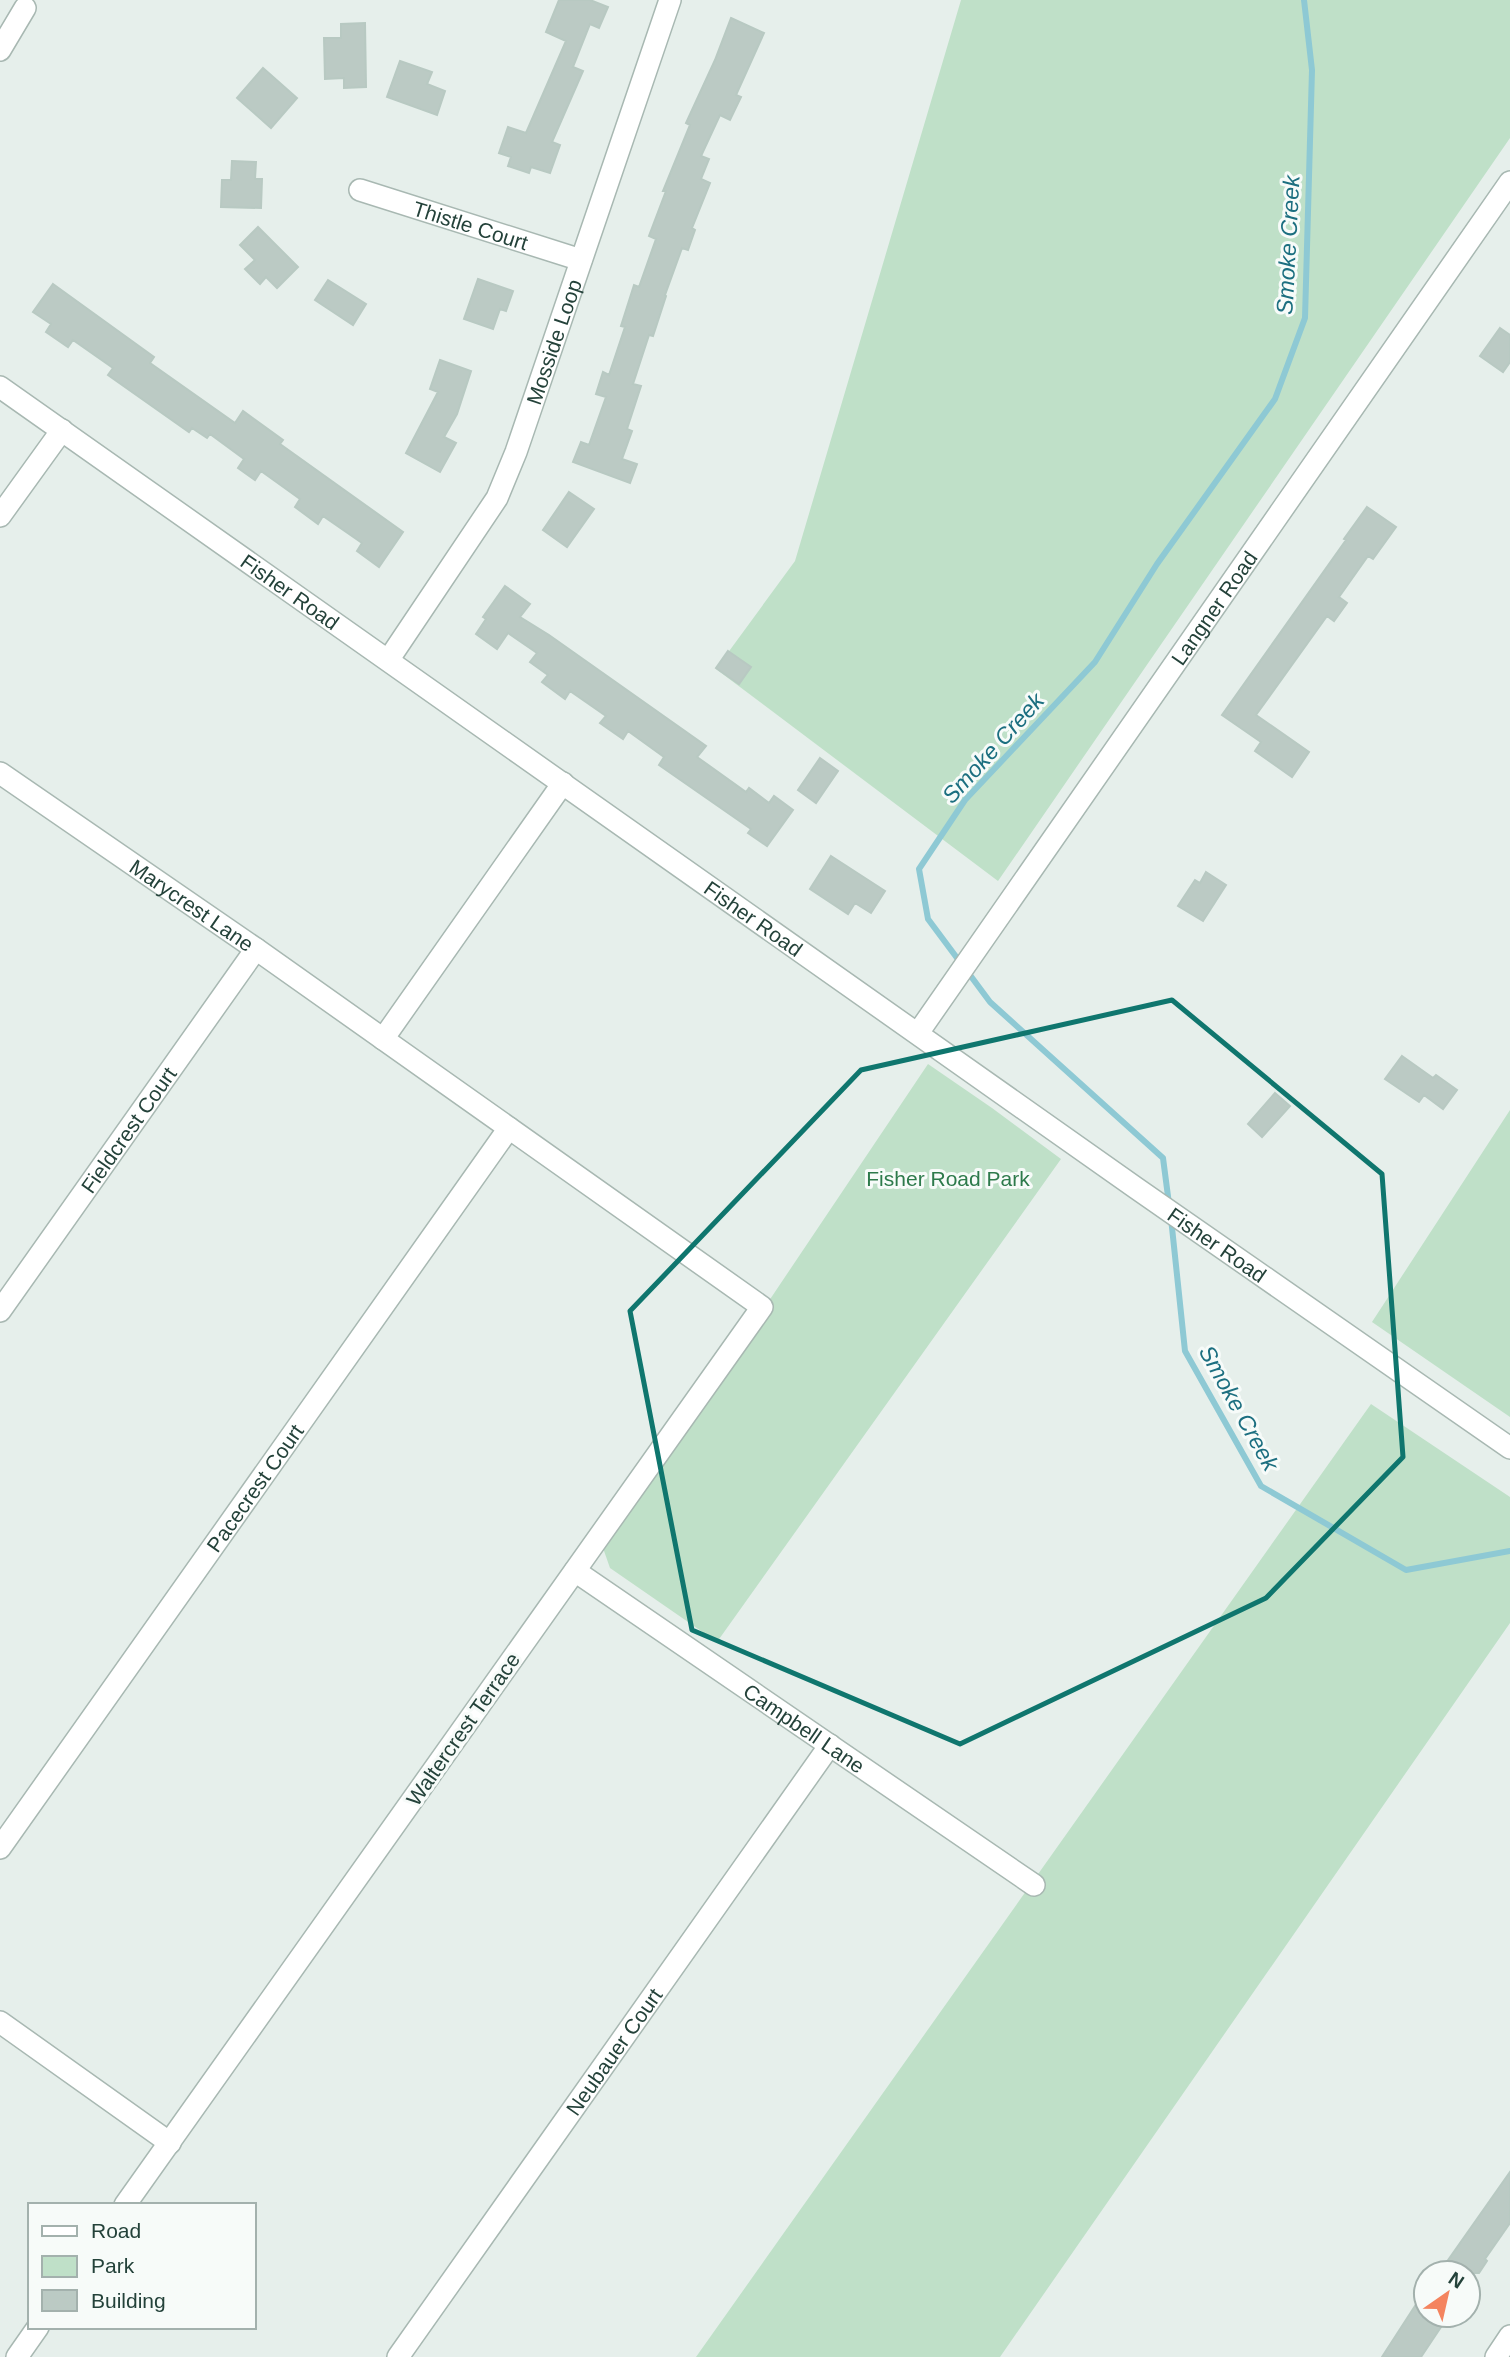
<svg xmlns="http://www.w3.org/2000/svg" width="1510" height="2357" font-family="Arial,sans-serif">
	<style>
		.green { fill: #bfe0c8 }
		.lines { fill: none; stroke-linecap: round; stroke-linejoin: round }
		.stream { stroke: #8ec9d4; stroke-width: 6 }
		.building { fill: #bbcac4; stroke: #b8c9c2; stroke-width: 2 }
		.minor-casing { stroke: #a8b8b2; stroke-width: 24 }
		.minor { stroke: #fff; stroke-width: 21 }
		.marked { fill: none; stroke: #0f766e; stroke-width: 5; stroke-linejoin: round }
		.labels { text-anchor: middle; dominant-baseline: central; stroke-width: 6; stroke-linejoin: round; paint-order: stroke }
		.street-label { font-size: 21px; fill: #24423a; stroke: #f7fbf9 }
		.park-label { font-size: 21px; fill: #2d7a4b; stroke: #f7fbf9 }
		.water-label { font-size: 23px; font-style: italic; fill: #1c6f80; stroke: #f7fbf9 }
	</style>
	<rect width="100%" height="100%" fill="#e6efeb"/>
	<path class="green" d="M961 0H1510V138L998 881 716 669 795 561Z
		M928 1064 992 1108 1061 1159 717 1642 610 1568 603 1548Z
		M1510 1110V1417L1372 1322Z
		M1371 1404 1510 1497V1623L1000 2357H696Z"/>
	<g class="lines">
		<path class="stream" d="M960 962 928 919 919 869 965 800 1095 662 1157 564 1275 399 1305 318 1312 70 1304 0
			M967 971 990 1002 1163 1158 1169 1204
			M1171 1218 1185 1351 1261 1486 1406 1570 1510 1551"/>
	</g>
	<path class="building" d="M559 0H590L608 7 599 28 590 24 573 67 583 71 552 142 560 145 550 173 531 167 529 173 508 166 511 157 499 153 508 127 526 133 566 41 546 32Z
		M731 18 764 33 736 95 741 97 730 120 720 115 701 156 709 159 701 179 710 183 692 228 695 230 688 250 682 248 665 295 666 296 653 336 649 335 633 384 641 386 627 429 632 431 622 459 637 464 630 483 573 462 581 442 589 445 606 397 596 394 603 372 609 375 625 327 621 326 634 285 639 287 656 239 649 236 666 191H663L690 125 686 123 715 60Z
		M365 23 366 87 344 88V78L325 79 324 38H341V24Z
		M400 61 432 72 427 84 445 91 437 115 387 97Z
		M263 68 297 98 271 128 237 98Z
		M232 161 256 162 255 179H262L261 208 221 207 222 180H231Z
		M258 227 298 267 277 288 266 277 260 284 245 269 255 260 240 245Z
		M478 279 513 291 506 311 500 309 493 329 464 319Z
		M328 280 366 304 353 325 315 300Z
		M53 284 154 357 150 363 235 423 243 411 283 440 280 444 403 532 379 567 357 551 362 543 323 516 318 524 295 507 300 499 261 471 255 480 238 468 244 459 210 434 207 438 192 428 189 432 108 375 113 368 73 340 68 347 46 332 51 324 33 312Z
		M1500 328 1510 335V362L1503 372 1480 356Z
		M440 360 471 371 457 414 444 437 456 443 440 472 406 453 438 392 430 389Z
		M569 492 594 509 567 547 543 530Z
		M1367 507 1396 527 1373 559 1368 556 1339 597 1347 603 1334 621 1327 616 1256 715 1309 752 1292 777 1255 751 1261 742 1222 715 1346 540 1344 539Z
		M505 586 530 604 520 617 549 635 706 746 697 757 746 792 749 788 769 803 774 796 793 810 767 846 748 833 751 829 659 765 664 757 628 731 623 739 600 723 606 716 570 691 565 699 542 682 548 675 530 662 537 653 508 633 497 649 476 634 486 619 483 617Z
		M728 651 751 667 739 684 716 668Z
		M820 758 838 771 816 803 798 790Z
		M831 856 885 891 871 913 855 903 848 914 810 889Z
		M1206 872 1226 885 1203 921 1178 906 1195 880 1200 883Z
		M1402 1056 1433 1078 1436 1075 1457 1090 1443 1109 1424 1095 1419 1102 1385 1079Z
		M1275 1093 1290 1106 1262 1137 1248 1124Z
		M1510 2172V2223L1485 2259 1487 2261 1479 2273H1439Z
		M1426 2289V2315H1449L1421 2357H1382Z"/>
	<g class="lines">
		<g class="minor-casing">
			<g id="minor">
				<path d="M0 50 25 8"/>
				<path id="s1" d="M360 190 581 260"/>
				<path id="s2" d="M0 387 1136 1188 1510 1448"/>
				<path d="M0 516 62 430"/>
				<path id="s3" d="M389 659 497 498 516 452 670 0"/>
				<path id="s4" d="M0 773 256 949 762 1307 125 2205"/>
				<path id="s5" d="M918 1033 1510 182"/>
				<path d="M383 1039 563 783"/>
				<path id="s6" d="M0 1311 256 949"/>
				<path id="s7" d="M575 1571 1034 1885"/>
				<path id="s8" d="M0 1848 509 1128"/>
				<path d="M0 2022 170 2143"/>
				<path d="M17 2357 38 2327"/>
				<path id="s9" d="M398 2357 830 1745"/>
				<path d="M1496 2357 1510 2336"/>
			</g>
		</g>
		<use href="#minor" class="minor"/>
	</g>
	<path class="marked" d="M1172 1000 1382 1174 1403 1457 1266 1598 960 1744 692 1630 630 1311 861 1070Z"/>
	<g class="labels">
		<g class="street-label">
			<text stroke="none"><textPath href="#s1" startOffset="116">Thistle Court</textPath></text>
			<text stroke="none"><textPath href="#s3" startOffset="360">Mosside Loop</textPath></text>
			<text stroke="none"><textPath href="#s2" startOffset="355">Fisher Road</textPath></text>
			<text stroke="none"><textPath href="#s5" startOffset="518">Langner Road</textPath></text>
			<text stroke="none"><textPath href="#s4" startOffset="233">Marycrest Lane</textPath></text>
			<text stroke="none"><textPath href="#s2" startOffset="922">Fisher Road</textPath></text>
			<text stroke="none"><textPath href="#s6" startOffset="222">Fieldcrest Court</textPath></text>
			<text stroke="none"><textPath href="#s2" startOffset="1489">Fisher Road</textPath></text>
			<text stroke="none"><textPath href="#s8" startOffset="441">Pacecrest Court</textPath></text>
			<text stroke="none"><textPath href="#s7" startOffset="278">Campbell Lane</textPath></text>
			<text transform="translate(463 1729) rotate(-55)">Waltercrest Terrace</text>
			<text stroke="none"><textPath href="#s9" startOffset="374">Neubauer Court</textPath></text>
		</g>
		<g class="park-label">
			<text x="948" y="1178">Fisher Road Park</text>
		</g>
		<g class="water-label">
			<text transform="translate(1288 245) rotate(-87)">Smoke Creek</text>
			<text transform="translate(993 748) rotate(-48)">Smoke Creek</text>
			<text transform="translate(1239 1408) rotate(61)">Smoke Creek</text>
		</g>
	</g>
	<rect x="28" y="2203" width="228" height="126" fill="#f7fbf9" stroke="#a3b1ad" stroke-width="2"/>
	<rect x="42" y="2226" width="35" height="10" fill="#ffffff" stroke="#a3b1ad" stroke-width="2"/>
	<text x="91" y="2238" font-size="21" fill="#24423a">Road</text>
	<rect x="42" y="2256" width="35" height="21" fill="#bfe0c8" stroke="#a3b1ad" stroke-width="2"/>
	<text x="91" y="2273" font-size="21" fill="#24423a">Park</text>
	<rect x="42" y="2290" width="35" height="21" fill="#bbcac4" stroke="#a3b1ad" stroke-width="2"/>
	<text x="91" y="2308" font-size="21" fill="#24423a">Building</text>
	<g transform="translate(1447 2294) rotate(34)"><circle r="33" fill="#f7fbf9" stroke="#a3b1ad" stroke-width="2"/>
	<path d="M0-5L12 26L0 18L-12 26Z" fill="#f4845f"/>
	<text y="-10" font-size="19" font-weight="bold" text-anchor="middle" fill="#24423a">N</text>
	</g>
</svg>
